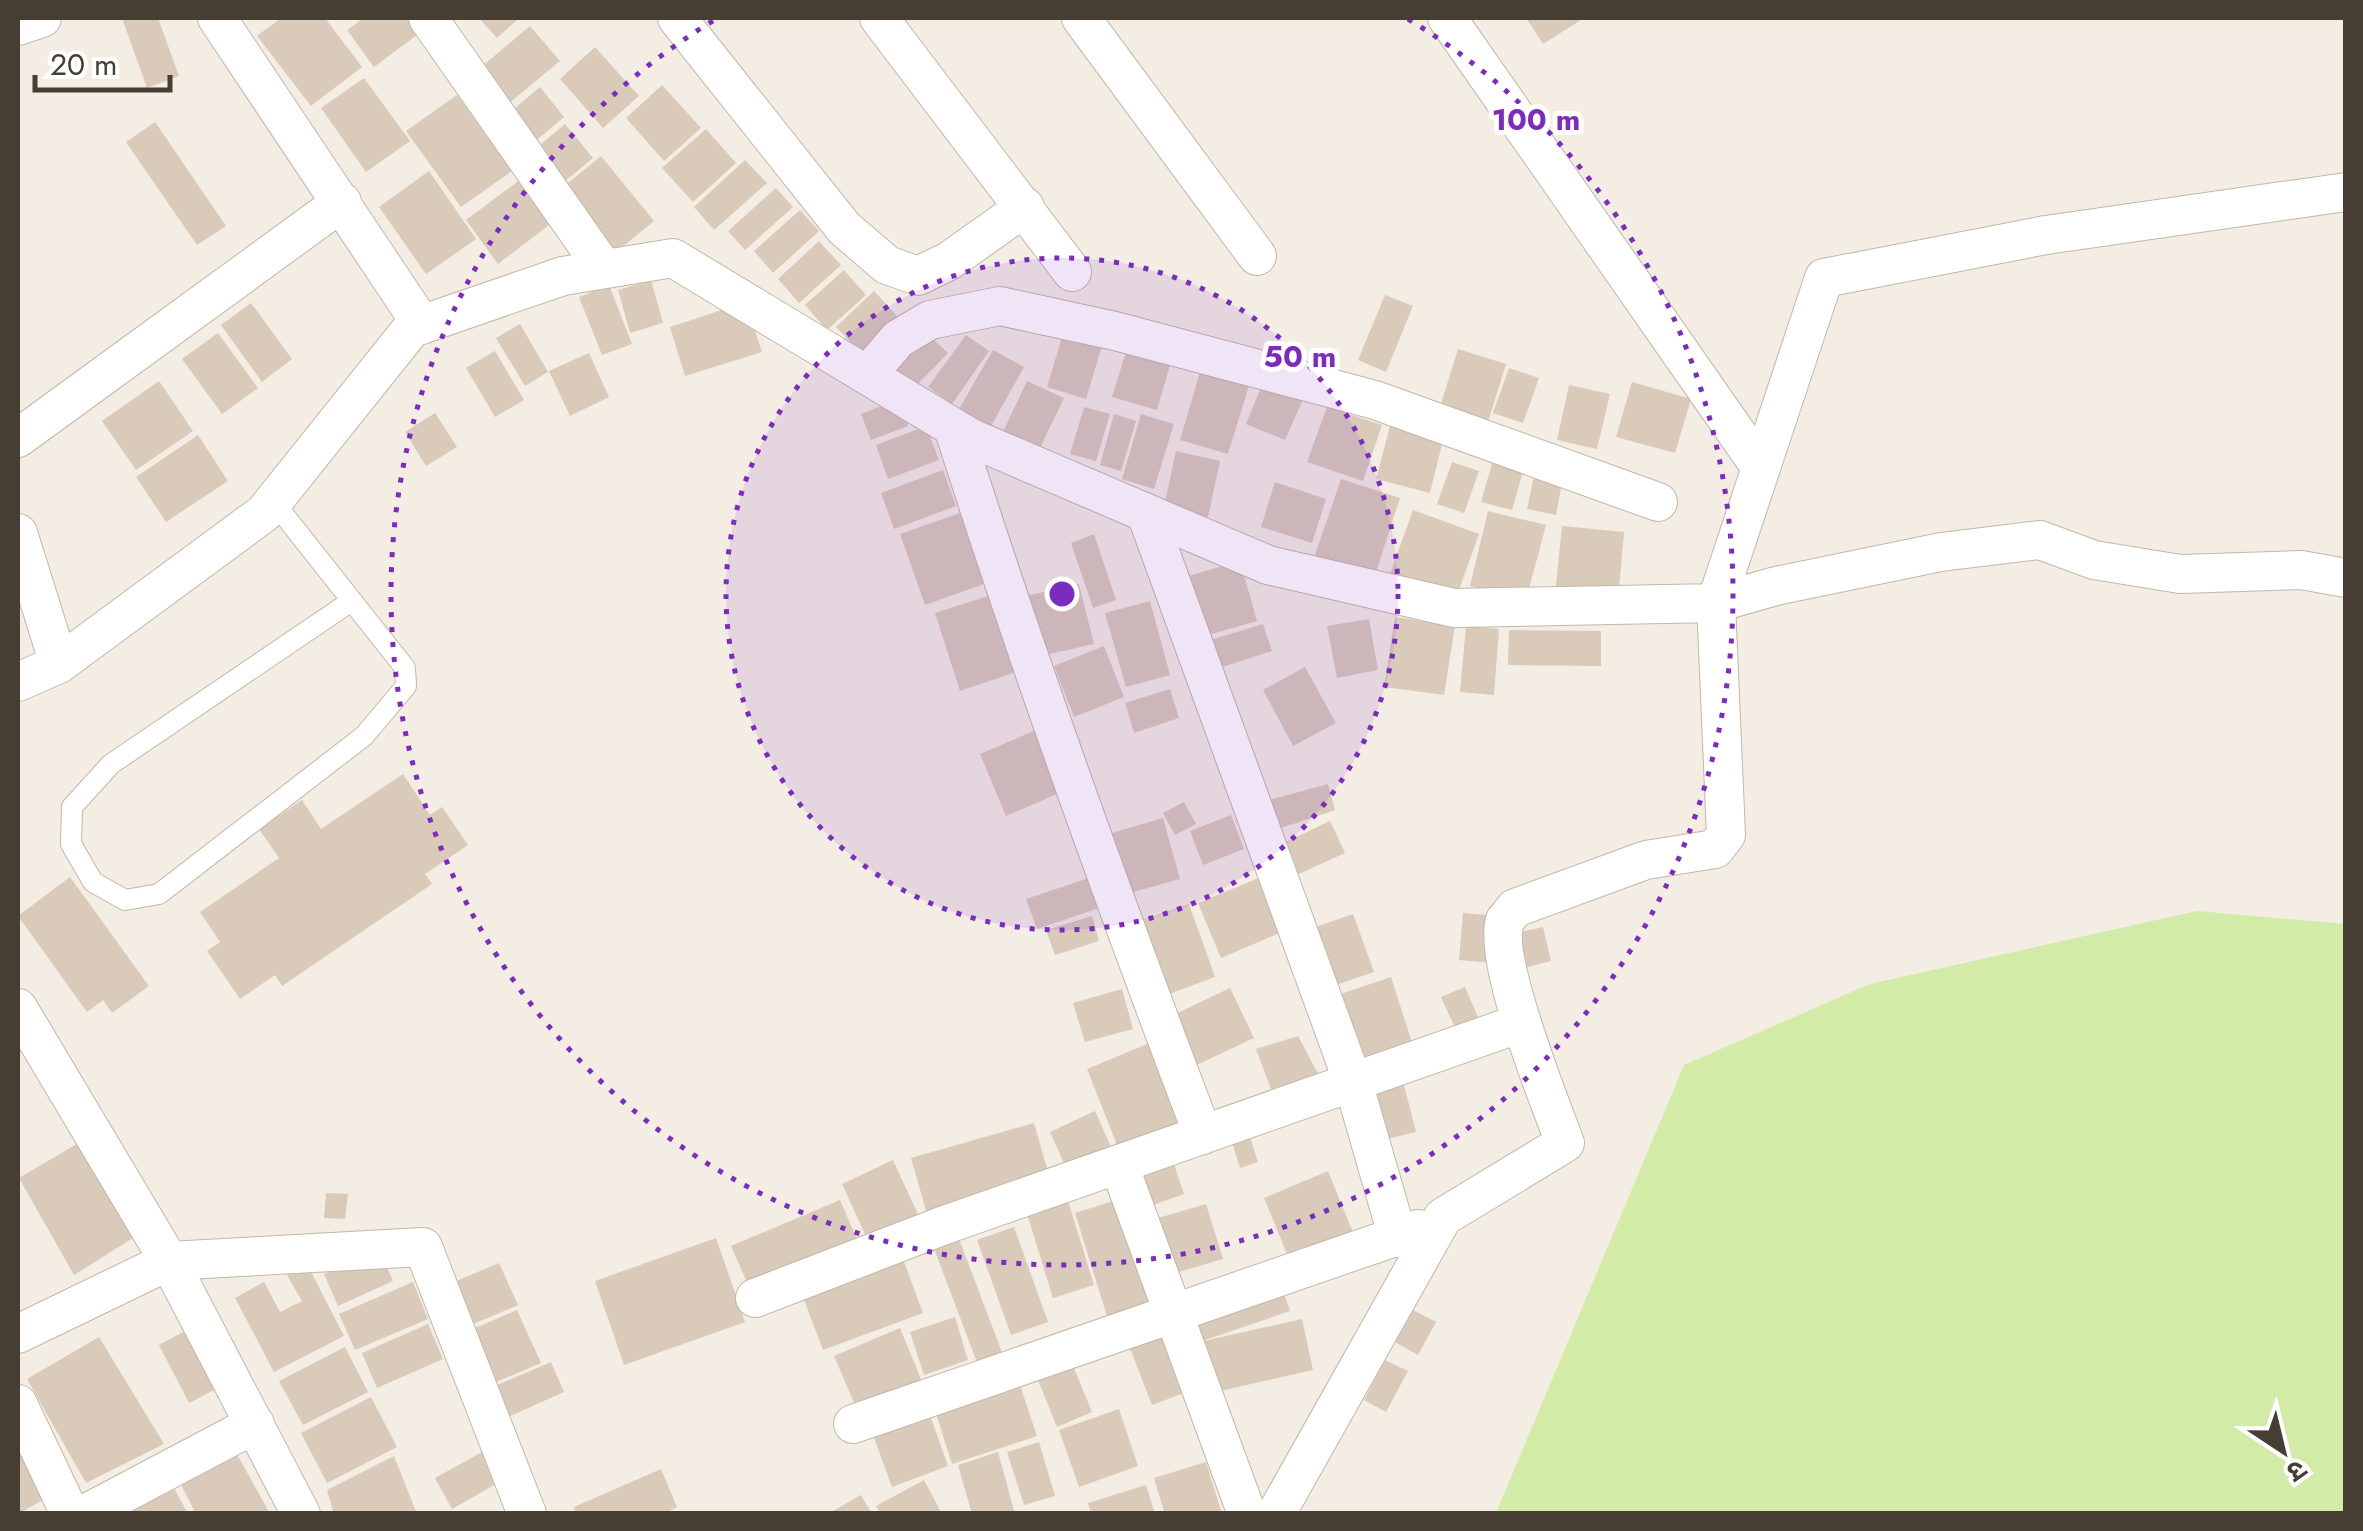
<svg xmlns="http://www.w3.org/2000/svg" width="2363" height="1531" font-family="Jost,'Noto Sans Devanagari',sans-serif">
	<style>
		.green { fill: #d2eca7 }
		.building { fill: #d9caba }
		.lines { fill: none; stroke-linecap: round; stroke-linejoin: round }
		.lane-casing { stroke: #c2b7a8; stroke-width: 22 }
		.street-casing { stroke: #c2b7a8; stroke-width: 40 }
		.lane { stroke: #fff; stroke-width: 20 }
		.street { stroke: #fff; stroke-width: 38 }
		.ring { fill: none; stroke: #7b2cbf; stroke-width: 5; stroke-dasharray: 5 10 }
		.centre { fill: #7b2cbf; stroke: #fff; stroke-width: 5 }
		.ring-label { font-size: 30px; text-anchor: middle; font-weight: bold; fill: #7b2cbf; stroke: #fff; stroke-width: 10; stroke-linejoin: round; paint-order: stroke }
	</style>
	<rect width="100%" height="100%" fill="#f3ede3"/>
	<path class="green" d="M2197 911 2345 924V1513H1496L1684 1065 1870 984Z"/>
	<path class="building" d="M122 18H158L179 76 147 88Z
		M281 18H325L362 67 311 106 257 36Z
		M364 18H416L425 29 374 67 347 30Z
		M479 18H519L497 38Z
		M1526 18H1584L1543 44Z
		M530 26 560 61 508 104 479 69Z
		M595 47 639 96 603 128 560 79Z
		M364 78 410 141 366 172 321 108Z
		M662 85 701 128 664 161 626 118Z
		M540 87 564 117 533 143 508 114Z
		M457 95 512 171 461 207 406 131Z
		M155 122 226 226 197 245 126 142Z
		M565 124 593 158 563 183 535 149Z
		M706 129 736 163 693 202 662 168Z
		M601 156 654 221 615 253 562 188Z
		M745 160 767 183 714 230 694 207Z
		M429 171 476 239 426 274 379 207Z
		M521 179 553 222 498 264 466 220Z
		M776 188 793 207 745 250 728 231Z
		M800 210 819 231 773 273 754 251Z
		M819 241 841 265 799 303 778 279Z
		M844 270 866 295 827 330 805 305Z
		M651 280 663 323 630 333 618 290Z
		M609 285 632 344 602 355 579 297Z
		M874 291 898 317 861 352 836 327Z
		M1385 295 1413 306 1386 372 1358 360Z
		M746 302 762 352 685 376 670 327Z
		M251 303 292 359 262 382 221 325Z
		M520 324 548 372 525 386 496 338Z
		M1066 324 1105 336 1086 399 1047 387Z
		M925 332 948 353 910 392 887 371Z
		M218 333 258 388 222 414 182 359Z
		M966 335 989 351 952 404 928 387Z
		M1458 349 1506 364 1488 422 1440 407Z
		M993 350 1024 367 991 426 959 409Z
		M495 351 524 400 495 417 466 368Z
		M1126 352 1170 365 1157 410 1112 397Z
		M589 353 609 397 570 416 549 371Z
		M1202 365 1251 379 1228 454 1180 440Z
		M1509 368 1539 378 1523 423 1493 413Z
		M1265 378 1305 395 1285 440 1246 424Z
		M159 381 193 431 136 470 102 421Z
		M1027 381 1064 398 1037 454 1000 438Z
		M1632 382 1691 399 1675 453 1616 437Z
		M1569 385 1610 394 1597 449 1557 440Z
		M899 399 908 426 871 440 861 414Z
		M1084 407 1110 414 1096 461 1070 454Z
		M1327 407 1382 425 1363 481 1307 462Z
		M435 413 457 447 426 466 405 432Z
		M1114 414 1136 421 1121 471 1100 465Z
		M1141 414 1174 424 1154 489 1122 479Z
		M1392 419 1445 432 1430 493 1376 479Z
		M926 426 939 460 888 479 876 445Z
		M198 435 228 481 166 522 136 477Z
		M1176 451 1220 461 1208 517 1164 507Z
		M1493 460 1524 468 1512 510 1481 502Z
		M1452 462 1479 471 1464 513 1437 504Z
		M943 470 956 506 894 529 881 493Z
		M1535 472 1563 478 1556 515 1527 509Z
		M1341 479 1400 498 1373 581 1313 561Z
		M1275 482 1326 499 1312 543 1261 527Z
		M1413 510 1479 534 1455 601 1389 577Z
		M1488 511 1546 525 1526 600 1470 586Z
		M960 513 984 584 925 605 900 534Z
		M1562 526 1624 532 1618 600 1555 594Z
		M1094 534 1116 600 1093 608 1071 543Z
		M1240 561 1257 621 1201 637 1185 577Z
		M1079 584 1094 644 1036 657 1021 597Z
		M991 595 1016 672 960 691 935 613Z
		M1150 601 1170 675 1126 687 1105 613Z
		M1395 617 1455 626 1444 695 1384 687Z
		M1369 619 1378 670 1337 678 1327 626Z
		M1263 624 1272 651 1216 669 1207 641Z
		M1466 626 1499 629 1494 695 1460 692Z
		M1509 630 1601 631V666L1508 665Z
		M1104 646 1124 697 1074 717 1054 666Z
		M1305 667 1336 723 1293 746 1263 690Z
		M1170 689 1179 718 1134 733 1125 703Z
		M1036 730 1062 792 1006 816 980 754Z
		M403 774 430 815 442 807 468 845 425 874 432 884 282 986 275 975 240 999 207 951 220 942 200 912 279 858 259 829 302 800 321 829Z
		M1328 784 1335 810 1275 830 1265 801Z
		M1184 802 1196 824 1175 835 1163 813Z
		M1231 815 1244 849 1203 865 1190 831Z
		M1163 818 1180 879 1119 896 1102 836Z
		M1330 821 1345 853 1292 877 1277 846Z
		M70 877 149 986 112 1013 103 1000 87 1012 18 916Z
		M1261 877 1284 931 1221 958 1198 903Z
		M1089 878 1099 908 1037 929 1026 899Z
		M1189 904 1215 977 1169 994 1143 920Z
		M1463 913 1500 916 1495 963 1459 960Z
		M1353 914 1374 972 1333 986 1313 928Z
		M1092 916 1099 941 1055 955 1046 930Z
		M1543 927 1551 961 1519 969 1511 934Z
		M1391 977 1415 1052 1360 1070 1335 996Z
		M1465 987 1480 1022 1457 1032 1441 997Z
		M1230 988 1254 1038 1188 1069 1165 1019Z
		M1122 989 1133 1029 1085 1042 1073 1003Z
		M1298 1036 1323 1083 1276 1102 1256 1049Z
		M1152 1042 1186 1128 1121 1155 1087 1069Z
		M1401 1074 1416 1132 1383 1140 1368 1082Z
		M1095 1111 1116 1158 1071 1179 1050 1132Z
		M1034 1123 1050 1179 927 1214 911 1158Z
		M1247 1128 1258 1162 1240 1168 1229 1133Z
		M80 1142 141 1233 74 1275 19 1178Z
		M1172 1158 1184 1194 1142 1209 1129 1173Z
		M893 1160 921 1221 870 1245 842 1184Z
		M1328 1171 1356 1240 1292 1266 1264 1198Z
		M326 1193 348 1194 345 1219 324 1218Z
		M1120 1199 1152 1302 1107 1316 1075 1213Z
		M840 1200 862 1251 753 1296 731 1246Z
		M1068 1201 1094 1285 1053 1298 1027 1214Z
		M1206 1204 1223 1259 1165 1276 1148 1221Z
		M1014 1227 1048 1322 1011 1335 977 1240Z
		M958 1236 1003 1355 978 1365 933 1246Z
		M716 1238 745 1322 624 1365 595 1281Z
		M379 1249 393 1281 338 1306 324 1274Z
		M903 1259 923 1313 823 1350 803 1297Z
		M499 1263 518 1305 473 1324 454 1282Z
		M307 1264 344 1336 274 1372 235 1298 264 1282 280 1312 302 1301 287 1275Z
		M1279 1279 1290 1311 1199 1342 1302 1319 1313 1370 1207 1394 1184 1312Z
		M413 1282 428 1319 355 1350 339 1314Z
		M517 1310 541 1363 496 1382 473 1329Z
		M1413 1310 1436 1322 1418 1355 1395 1342Z
		M955 1317 968 1360 924 1375 910 1332Z
		M428 1324 443 1359 377 1388 362 1353Z
		M1159 1325 1184 1393 1152 1405 1126 1338Z
		M194 1326 224 1385 189 1403 159 1345Z
		M900 1328 923 1384 858 1412 834 1356Z
		M99 1337 164 1444 86 1483 27 1379Z
		M345 1347 368 1392 303 1425 279 1381Z
		M1069 1356 1092 1412 1057 1427 1034 1370Z
		M1385 1360 1408 1371 1386 1412 1364 1400Z
		M551 1362 564 1392 508 1417 495 1386Z
		M1017 1376 1037 1436 952 1464 933 1404Z
		M371 1397 397 1447 327 1483 301 1433Z
		M925 1401 948 1466 892 1487 868 1421Z
		M1119 1409 1138 1466 1079 1487 1059 1430Z
		M1039 1442 1055 1496 1024 1505 1007 1452Z
		M18 1443 48 1497 18 1514Z
		M491 1447 508 1477 452 1509 435 1478Z
		M234 1449 269 1512 196 1514 178 1479Z
		M998 1452 1015 1514H972L958 1465Z
		M394 1456 417 1514H334L327 1490Z
		M1206 1462 1222 1514H1165L1154 1478Z
		M661 1469 677 1507 663 1514H576L574 1507Z
		M167 1475 188 1514H97Z
		M924 1480 942 1514H881L876 1506Z
		M1146 1485 1155 1514H1091L1088 1503Z
		M861 1495 872 1514H828Z"/>
	<g class="lines">
		<g class="lane-casing">
			<path id="lane" d="M273 501 405 668 406 686 364 736 159 894 125 900 93 882 71 844 72 807 111 764 350 602"/>
		</g>
		<g class="street-casing">
			<path id="street" d="M217 18 422 325
				M428 18 604 269
				M677 18 844 228 887 265 918 276 949 261 1025 207
				M879 18 1072 272
				M1081 18 1257 256
				M1447 18 1761 468
				M18 26 42 18
				M2346 192 2046 235 1824 278 1716 603 1776 586 1941 552 2040 540 2094 560 2180 574 2301 570 2346 578
				M868 374 898 339 930 320 1000 306 1115 331 1375 400 1658 502
				M953 427C1029 666 1114 901 1203 1135
				M18 438 342 202
				M1147 516 1353 1082 1398 1238
				M18 533 59 664
				M18 682 59 664 264 513 412 328 563 276 673 258 971 438 1268 565 1454 608 1716 603 1726 835 1715 849 1646 860 1515 908C1514 909 1506 920 1505 920 1492 960 1549 1100 1565 1143L1443 1217 1276 1514
				M18 1008 169 1261 301 1514
				M1119 1165 1247 1514
				M755 1298 942 1226 1521 1023
				M18 1334 169 1261 423 1247 527 1514
				M18 1404 70 1514
				M853 1424 1418 1229
				M85 1514 255 1424"/>
		</g>
		<use href="#lane" class="lane"/>
		<use href="#street" class="street"/>
	</g>
	<circle cx="1062" cy="594" r="336" fill="#7b2cbf" fill-opacity=".12"/>
	<g class="ring">
		<circle cx="1062" cy="594" r="336"/>
		<path d="M1408 19A671 671 0 1 1 716 19"/>
	</g>
	<circle cx="1062" cy="594" r="15" class="centre"/>
	<g class="ring-label">
		<text x="1536" y="130">100 m</text>
		<text x="1300" y="367">50 m</text>
	</g>
	<rect width="2363" height="1531" fill="none" stroke="#463d33" stroke-width="40"/>
	<g transform="translate(2283 1451) rotate(145)" stroke="#ffffff" stroke-width="8" paint-order="stroke">
	<path d="M0-8L18 38L0 25L-18 38Z" fill="#463d33"/>
	<text y="-15" font-size="28" font-weight="bold" text-anchor="middle" fill="#463d33">उ</text>
	</g>
	<path d="M35 75v15h135v-15" fill="none" stroke="#463d33" stroke-width="5"/>
	<text x="50" y="75" font-size="30" fill="#463d33" stroke="#ffffff" stroke-width="8" paint-order="stroke">20 m</text>
</svg>
